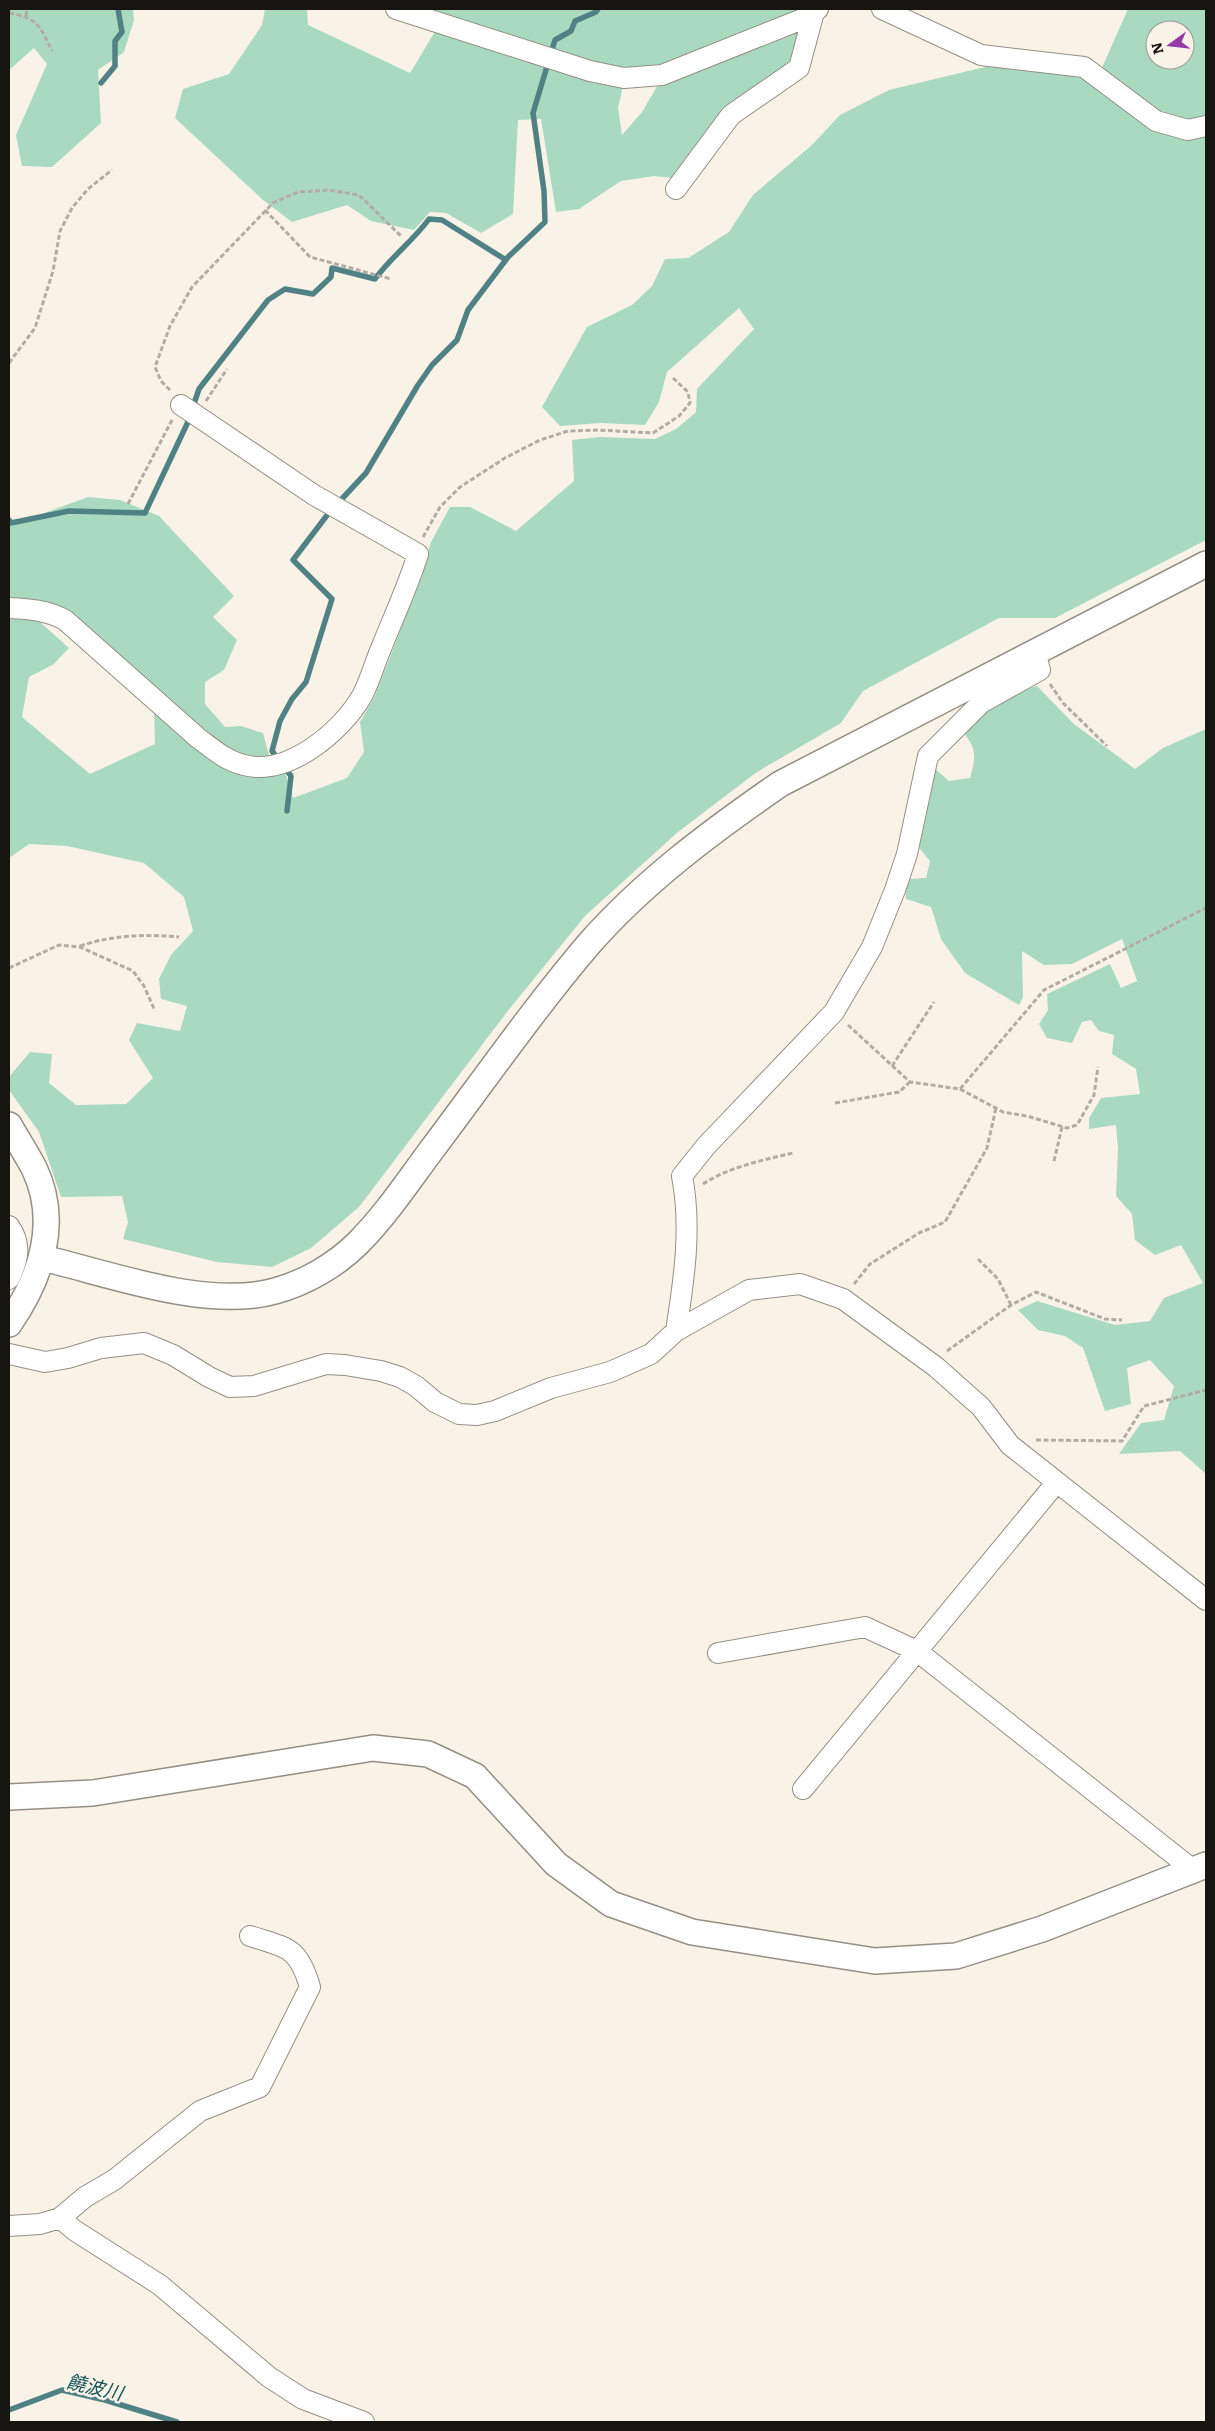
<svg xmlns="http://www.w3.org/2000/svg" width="1215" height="2431" font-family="Literata,'Noto Sans JP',serif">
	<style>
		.green { fill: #a9dac0; fill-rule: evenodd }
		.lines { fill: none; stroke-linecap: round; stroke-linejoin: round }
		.stream { stroke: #508285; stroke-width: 5.5 }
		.minor-casing { stroke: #948f84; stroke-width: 22 }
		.tertiary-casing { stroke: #948f84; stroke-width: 28 }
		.path { stroke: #b2ada3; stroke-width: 3; stroke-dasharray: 5 2.5; stroke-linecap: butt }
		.minor { stroke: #fff; stroke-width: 20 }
		.tertiary { stroke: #fff; stroke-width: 25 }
		.labels { text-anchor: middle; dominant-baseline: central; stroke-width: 5; stroke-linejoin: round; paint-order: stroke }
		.water-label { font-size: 19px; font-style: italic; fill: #125357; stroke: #f9f3e7 }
	</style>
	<rect width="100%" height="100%" fill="#f9f3e7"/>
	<path class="green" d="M9 9H133L134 20 124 52 98 70 101 123 52 167 22 166 16 135 47 64 34 48 9 70Z
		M265 9H307L308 25 410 73 436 30 623 86 618 108 622 135 642 112 659 83 802 25 791 64 674 178 654 176 621 181 579 209 556 212 541 119 518 120 513 214 481 233 446 213 430 212 414 230 371 221 347 205 292 222 263 200 175 118 183 89 229 74 262 25Z
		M424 9H807L799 15 660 64 625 71Z
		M1128 9H1206V119L1188 123 1162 116 1101 70ZM1155 30H1185V60H1155Z
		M989 66 1079 74 1151 128 1184 140 1206 132V540L1055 618H999L863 691 841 723 757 772 678 832 585 916 507 1012 359 1207 311 1248 272 1267 217 1262 123 1239 128 1222 122 1196 61 1197 39 1132 9 1090V1077L30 1052 52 1054 49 1083 76 1105 126 1104 153 1078 129 1040 137 1023 180 1031 187 1006 161 999 159 979 171 955 193 931 184 897 144 863 67 846 29 844 9 858V616L40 622 69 648 54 664 29 677 22 717 90 774 155 744 154 711 228 767 284 769 293 798 347 778 364 752 360 722 375 696 419 582 431 542 450 507H470L516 531 574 481 572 440 600 437 655 439 676 429 696 412 697 389 754 329 739 308 667 372 659 402 645 425 600 423 560 426 542 407 587 327 632 305 652 286 665 259 688 258 729 232 753 195 812 145 840 115 889 90Z
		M88 497 120 500 159 516 234 596 213 617 237 640 224 670 205 682V704L225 727 241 726 263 733 270 758 244 760 219 749 93 638 9 604V526Z
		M1037 686 1074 724 1135 769 1163 748 1206 729V1474L1180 1451 1119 1454 1141 1423 1164 1420 1174 1386 1150 1360 1127 1368 1131 1404 1105 1411 1083 1348 1065 1336 1038 1330 1018 1310 1037 1301 1115 1325 1150 1321 1164 1298 1203 1283 1181 1245 1155 1255 1135 1240 1132 1214 1116 1196 1118 1149 1116 1125 1089 1129V1118L1101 1098 1140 1094 1136 1069 1112 1054 1114 1035 1099 1031 1091 1020 1082 1022 1072 1043 1047 1038 1039 1024 1048 1010 1047 994 1110 964 1121 988 1137 981 1122 939 1072 964 1044 965 1022 951 1023 997 1019 1005 965 973 941 939 931 907 906 899 905 879 926 878 930 861 915 843 933 767 949 781 970 778C976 757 977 748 962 731 985 708 1003 693 1037 686Z"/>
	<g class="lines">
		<path class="stream" d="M101 83 115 66V41L122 32 118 9
			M338 503 366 473 418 385 432 365 457 340 468 310 508 257 545 222 544 191 533 113 555 40 571 31 575 21 596 12 598 9
			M9 520 11 523 69 511 145 513 187 424 199 389 268 300 285 289 313 294 331 277 332 268 375 279C391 257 413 241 429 219L442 220 506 260
			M287 811 291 776 272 751 280 721 292 699 306 682 332 599 293 560 331 510
			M9 2410 62 2390 105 2400 177 2422"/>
		<g class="minor-casing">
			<path id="minor" d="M396 9 590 71 624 78 662 75 805 18 818 9
				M882 9 981 55 1084 67 1156 121 1188 130 1206 126
				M676 189 731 115 799 68 814 12
				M9 608C29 609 47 610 65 620L198 738C213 749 226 761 244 765 288 777 342 731 362 696 370 681 375 662 382 646 394 616 408 586 418 554L314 495 181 405
				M9 1226C22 1244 18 1260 9 1279
				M676 1331C684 1280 692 1228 682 1176L706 1146 834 1012 872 947 895 890 907 854 928 756 981 703 1040 670 1035 652
				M9 1354 45 1362 68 1358 101 1348 144 1343 173 1355 209 1377 230 1387 254 1386 326 1364 345 1365 381 1371 400 1377 416 1386 435 1402 459 1414 477 1415 495 1411 551 1388 610 1372 651 1354 676 1331 749 1290 800 1284 843 1299 936 1367 981 1407 1010 1445 1206 1600
				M718 1653 865 1627 917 1651 1192 1869
				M803 1789 1056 1483
				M60 2218 74 2230 160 2285 269 2377 303 2399 364 2422
				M9 2226 40 2224 60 2218 85 2197 114 2180 200 2111 260 2087 310 1987C298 1946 287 1948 250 1936"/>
		</g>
		<g class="tertiary-casing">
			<path id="tertiary" d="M9 1125C17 1139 26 1153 34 1168 60 1222 41 1278 9 1324
				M43 1258C110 1274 207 1310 275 1291 305 1283 336 1265 358 1243 385 1216 407 1183 430 1152 482 1083 532 1011 588 945 643 882 712 831 780 784L1206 564
				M9 1797 93 1793 373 1748 428 1754 475 1776 556 1864 611 1904 692 1932 875 1961 956 1956 1042 1929 1206 1865"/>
		</g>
		<path class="path" d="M9 13C38 18 40 26 52 51
			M26 16 27 9
			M265 210 310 257 391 279
			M9 363 35 328 53 271 60 231 72 208 88 189 112 170
			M170 390 161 381 155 367 170 326 192 287 273 203 298 192 329 190 359 195 402 237
			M206 401 227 369
			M128 504 172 420
			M423 537 440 507 460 487 505 458 540 440 568 431 598 430 653 433 679 416 690 403 688 392 673 378
			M1050 684 1063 703 1107 746
			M80 946C112 935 146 934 179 937
			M9 968 59 945 80 947 133 971 144 986 155 1011
			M848 1025 910 1082 960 1089 1044 990 1206 908
			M892 1066 934 1002
			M960 1089 1003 1112 1027 1116 1067 1128 1077 1125 1094 1095 1098 1067
			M835 1103 899 1092 910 1082
			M1054 1161 1062 1127
			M703 1184C729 1167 763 1160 793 1153
			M978 1259 998 1279 1011 1305
			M854 1284 870 1264 919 1233 945 1222 987 1148 996 1108
			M947 1351 1011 1305 1036 1292 1105 1319 1122 1320
			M1036 1440 1122 1441 1144 1406 1206 1390"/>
		<use href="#minor" class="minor"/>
		<use href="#tertiary" class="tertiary"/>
	</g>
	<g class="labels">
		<g class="water-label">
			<text transform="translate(95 2386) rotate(13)">饒波川</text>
		</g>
	</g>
	<rect width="1215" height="2431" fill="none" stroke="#171511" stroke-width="20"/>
	<g transform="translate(1170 45) rotate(255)"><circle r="24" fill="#f9f3e7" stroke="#9f9a91"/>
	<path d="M0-4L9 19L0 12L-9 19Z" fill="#953ba7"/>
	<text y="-8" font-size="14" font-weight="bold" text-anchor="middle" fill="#171511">N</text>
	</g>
</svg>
